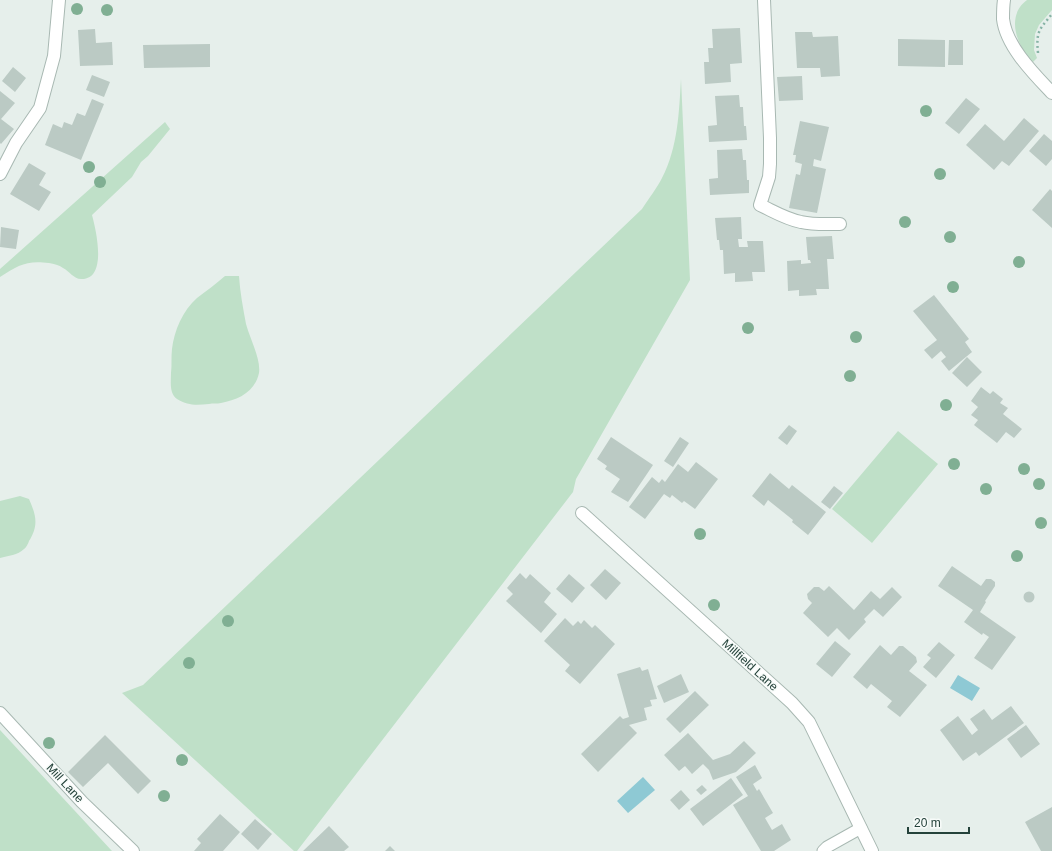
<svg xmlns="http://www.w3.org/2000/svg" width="1052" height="851" font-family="Arial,sans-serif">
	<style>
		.green { fill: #bfe0c8 }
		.water { fill: #8ec9d4 }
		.building { fill: #bbcac4 }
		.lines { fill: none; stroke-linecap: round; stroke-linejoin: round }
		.service-casing { stroke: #a8b8b2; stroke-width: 13 }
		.minor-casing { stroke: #a8b8b2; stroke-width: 14 }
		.path { stroke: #86b3a5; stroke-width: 2.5; stroke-dasharray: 2 3; stroke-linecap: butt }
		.service { stroke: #fff; stroke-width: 11 }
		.minor { stroke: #fff; stroke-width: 12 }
		.tree { fill: #80af93 }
		.labels { text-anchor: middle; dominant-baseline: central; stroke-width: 3; stroke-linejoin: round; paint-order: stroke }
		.street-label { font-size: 12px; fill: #24423a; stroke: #f7fbf9 }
	</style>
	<rect width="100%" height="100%" fill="#e6efeb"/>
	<path class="green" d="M1027 0H1052V10L1039 25 1035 34 1034 50 1037 58 1033 62C1017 47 1005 16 1027 0Z
		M681 79 690 280 576 479 573 492 297 851H294L122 693 143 685 642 209C649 198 657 188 662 178 678 147 679 112 681 79Z
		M165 122 170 129 148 156 141 162 132 177 92 215C96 230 108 280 81 279 74 279 69 271 63 268 59 265 54 264 49 263 27 260 18 265 0 277V269Z
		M225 276H239C240 292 243 308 246 324 250 339 261 359 259 373 255 392 238 400 221 403 217 404 213 403 209 404 197 405 188 406 177 399 169 393 171 382 171 373 172 365 171 357 172 349 174 331 183 310 197 298 206 291 216 284 225 276Z
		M898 431 938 464 872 543 832 509Z
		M20 496 29 499C36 515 39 525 29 541 28 544 26 548 24 549 18 555 8 556 0 558V501Z
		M0 730 112 851H0Z"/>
	<path class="water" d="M958 675 980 688 972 701 950 688Z
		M643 777 655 790 628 813 617 801Z"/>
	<path class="building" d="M740 28 742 63 730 64 731 82 705 84 704 62H709L708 48H713L712 29Z
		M95 29 96 43 112 42 113 65 80 66 78 30Z
		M795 32H812L813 37 838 36 840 76 821 77 820 68H797Z
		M898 39 945 40V67L898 66Z
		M949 40H963V65H948Z
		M210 44V67L144 68 143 45Z
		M13 67 26 78 15 92 2 81Z
		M92 75 110 82 104 97 86 90Z
		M802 76 803 100 779 101 777 77Z
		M0 91 15 103 1 119 14 129 1 144 0 143Z
		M739 95 740 107H743L744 126H746L747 140 709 142 708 126 717 125 715 96Z
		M966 98 980 109 959 134 945 123Z
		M92 99 104 104 81 160 45 145 53 124 62 128 64 122 72 125 77 113 85 116Z
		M1024 118 1039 131 1009 166 1002 161 994 170 966 145 985 124 1004 141Z
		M800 121 829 127 821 161 814 159 813 166 826 169 817 213 789 208 796 174 800 175 802 164 795 162 796 155H793Z
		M1044 134 1052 141V159L1046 166 1029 151Z
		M742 149 743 160H746L747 180H749V193L710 195 709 179 718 178 717 150Z
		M29 163 46 173 39 185 51 192 39 211 10 194Z
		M1050 189 1052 191V228L1032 210Z
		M741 217 742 239H738L739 247H748L747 241H763L765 272H752L753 281 735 282V273L724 274 723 250H720L719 240H717L715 218Z
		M1 227 19 230 16 249 0 247Z
		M832 236 834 259H827L829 289H816L817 295 799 296V290L788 291 787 261 801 260V264L811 263 810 260H808L806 237Z
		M934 295 969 339 965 342 972 352 949 371 941 361 946 357 941 351 932 359 924 350 937 340 913 311Z
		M967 357 982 372 967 387 952 373Z
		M981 387 990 394 993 391 1003 399 1000 403 1008 408 1003 414 1022 429 1014 438 1006 432 997 443 974 425 978 420 971 415 978 407 971 401Z
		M789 425 797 431 787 445 778 438Z
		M611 437 653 465 628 502 611 492 620 479 605 469 607 466 597 459Z
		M680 437 689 443 673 467 664 461Z
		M696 462 718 479 695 509 684 501 682 503 672 495 670 498 664 494 645 519 629 507 652 477 659 483 662 479 665 482 678 464 688 472Z
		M770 473 789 489 792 485 826 512 808 535 792 522 793 520 768 500 764 506 752 496Z
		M834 486 843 493 830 509 821 502Z
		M952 566 981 586 986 579H991L995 582V586L985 601 986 602 980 612 1016 637 992 670 974 658 989 637 983 633 982 635 964 622 973 610 938 586Z
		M605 569 621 583 606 600 590 585Z
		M520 573 526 579 530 574 551 593 544 602 557 614 541 633 506 601 513 594 507 588Z
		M569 574 585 588 572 603 556 589Z
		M829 586 854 610 871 591 880 599 892 587 902 597 883 617 874 609 864 619 866 622 849 640 837 628 828 637 803 613 812 603 808 599 807 594 814 587H819L824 591Z
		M1023.5 597a5.5 5.5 0 1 1 11 0a5.5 5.5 0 1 1-11 0Z
		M565 618 573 626 578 621 581 624 584 620 592 628 595 625 615 644 580 684 565 671 570 665 544 641Z
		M835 641 851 654 832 677 816 664Z
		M939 642 955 655 936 678 923 667 931 658 927 655Z
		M880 645 891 655 899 646H903L916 657 917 662 909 671 927 685 900 717 887 707 892 701 871 684 867 689 853 677Z
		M640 667 642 671 648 669 657 699 650 700 652 706 644 708 647 720 629 725 637 733 598 772 581 754 620 716 623 719 629 717 617 674Z
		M681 674 689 692 664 703 657 686Z
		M695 691 709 705 680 733 666 719Z
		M1011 706 1024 723 979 756 976 752 963 761 940 730 958 716 972 735 978 730 970 719 984 709 992 720Z
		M1026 725 1040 744 1021 758 1007 739Z
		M688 733 713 760 730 754 744 741 756 753 736 772 713 780 709 770 703 764 692 774 685 766 679 771 664 755Z
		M105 735 151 781 138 794 108 763 83 787 68 772Z
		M755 765 762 778 753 784 757 791 759 789 773 813 765 818 772 830 782 824 791 840 774 851H761L733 805 748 796 736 777Z
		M731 778 743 795 703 826 690 809Z
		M702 785 707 790 701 795 696 790Z
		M681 790 690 800 679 810 670 800Z
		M1052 807V851H1041L1025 822Z
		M220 814 240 832 223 851H194L201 843 197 839Z
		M255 819 272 834 258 850 241 834Z
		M329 826 349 847 344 851H303Z
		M390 846 395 851H385Z"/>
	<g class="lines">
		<g class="service-casing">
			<path id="service" d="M823 851 827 847 861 828"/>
		</g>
		<g class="minor-casing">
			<path id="minor" d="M764 0 770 138V164L769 177 760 205C773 211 786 219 801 222 814 225 827 224 840 224
				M1004 0C1003 6 1003 13 1003 19 1006 46 1034 74 1052 93
				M0 174 16 143 40 108 54 56 59 0
				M582 513 792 703 809 722 872 851
				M0 713 82 802 133 851"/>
		</g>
		<path class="path" d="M1038 53C1036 31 1039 30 1052 14"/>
		<use href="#service" class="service"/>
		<use href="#minor" class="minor"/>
	</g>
	<g class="tree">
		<circle cx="77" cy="9" r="6"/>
		<circle cx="107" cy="10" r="6"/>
		<circle cx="926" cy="111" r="6"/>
		<circle cx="89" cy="167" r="6"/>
		<circle cx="940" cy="174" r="6"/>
		<circle cx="100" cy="182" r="6"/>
		<circle cx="905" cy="222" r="6"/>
		<circle cx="950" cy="237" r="6"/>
		<circle cx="1019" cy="262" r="6"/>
		<circle cx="953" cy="287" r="6"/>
		<circle cx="748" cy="328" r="6"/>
		<circle cx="856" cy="337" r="6"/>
		<circle cx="850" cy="376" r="6"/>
		<circle cx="946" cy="405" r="6"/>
		<circle cx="954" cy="464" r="6"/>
		<circle cx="1024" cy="469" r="6"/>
		<circle cx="1039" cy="484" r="6"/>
		<circle cx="986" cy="489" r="6"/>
		<circle cx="1041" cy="523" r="6"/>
		<circle cx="700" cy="534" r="6"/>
		<circle cx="1017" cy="556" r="6"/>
		<circle cx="714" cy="605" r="6"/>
		<circle cx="228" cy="621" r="6"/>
		<circle cx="189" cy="663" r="6"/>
		<circle cx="49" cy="743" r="6"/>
		<circle cx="182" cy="760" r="6"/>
		<circle cx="164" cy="796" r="6"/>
	</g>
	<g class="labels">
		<g class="street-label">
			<text transform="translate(750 665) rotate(42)">Millfield Lane</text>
			<text transform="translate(65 783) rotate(47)">Mill Lane</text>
		</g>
	</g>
	<path d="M908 827v6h61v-6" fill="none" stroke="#24423a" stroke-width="2"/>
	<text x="914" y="827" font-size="12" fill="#24423a" stroke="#f7fbf9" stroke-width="3" paint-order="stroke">20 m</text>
</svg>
